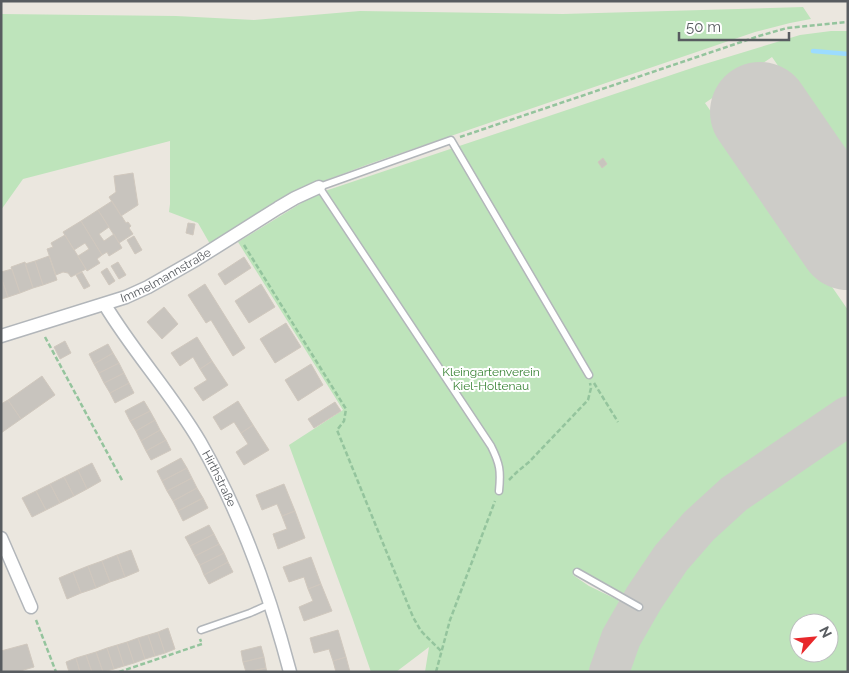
<svg xmlns="http://www.w3.org/2000/svg" width="849" height="673" font-family="Raleway,sans-serif">
	<style>
		.green { fill: #bee4bb; fill-rule: evenodd }
		.lines { fill: none; stroke-linecap: round; stroke-linejoin: round }
		.stream { stroke: #9cdcff; stroke-width: 4.5 }
		.taxiway { stroke: #cdccc8; stroke-width: 40 }
		.runway { stroke: #cdccc8; stroke-width: 100 }
		.building { fill: #c8c4be; stroke: #d0c8be }
		.service-casing { stroke: #b2b6ba; stroke-width: 9 }
		.minor-casing { stroke: #b2b6ba; stroke-width: 15 }
		.path { stroke: #94c49d; stroke-width: 2.5; stroke-dasharray: 5 2.5; stroke-linecap: butt }
		.service { stroke: #fff; stroke-width: 6 }
		.minor { stroke: #fff; stroke-width: 12 }
		.labels { text-anchor: middle; dominant-baseline: central; stroke-width: 4; stroke-linejoin: round; paint-order: stroke }
		.street-label { font-size: 12px; fill: #585c60; stroke: #fff }
		.park-label { font-size: 12px; fill: #388334; stroke: #fff }
	</style>
	<rect width="100%" height="100%" fill="#ebe7df"/>
	<path class="green" d="M803 7 811 19 790 23 755 32 369 164 308 187 210 244 198 223 169 212 170 204V141L23 179 1 210V14L176 16 254 20 360 11 563 14Z
		M831 31H848V167L772 57 705 103 848 310V400L719 490 695 512 666 543 631 592 623 593 618 592 586 573 575 568 573 575 589 586 618 600 622 607 598 660 594 672H425L429 647 396 672H371L352 617 289 445 343 410 238 242 316 194 695 67 800 35Z
		M848 432V672H623L646 623 683 565 706 540 738 510ZM799 623H829V653H799Z"/>
	<g class="lines">
		<path class="stream" d="M813 51 848 54"/>
		<path class="taxiway" d="M609 672 621 638 644 598 671 558 699 526 734 494 848 416"/>
		<path class="runway" d="M760 112 848 240"/>
	</g>
	<path class="building" d="M603 158 607 164 602 168 598 162Z
		M133 173 138 205 121 216 109 197 116 192 114 176Z
		M112 201 126 223 128 222 131 226 129 228 133 234 119 243 98 210Z
		M98 210 109 227 99 234 104 241 114 234 122 248 109 256 107 252 102 255 81 221Z
		M81 221 102 255 97 259 100 263 87 271 78 256 89 249 85 243 74 250 63 232Z
		M188 223 195 224 193 235 186 233Z
		M65 235 86 269 71 277 68 273 63 272 56 275 47 249 53 247 51 243Z
		M134 236 142 250 135 254 127 240Z
		M49 256 57 280 43 285 35 261Z
		M244 257 251 268 225 285 218 274Z
		M35 261 43 285 33 288 25 264Z
		M25 262 33 288 20 293 11 267Z
		M118 262 126 275 119 279 111 266Z
		M107 268 115 281 109 285 101 272Z
		M12 269 20 293 8 297 1 277V272Z
		M82 272 90 286 84 289 76 275Z
		M1 277 8 297 1 299Z
		M205 284 245 348 233 356 211 320 206 323 188 295Z
		M261 284 275 307 249 323 235 301Z
		M164 307 178 324 162 339 147 322Z
		M286 323 301 347 275 363 260 339Z
		M197 337 212 361 200 369 193 357 180 366 171 353Z
		M65 341 71 353 60 359 54 347Z
		M108 344 113 353 94 364 89 354Z
		M113 353 119 363 99 373 94 364Z
		M212 361 228 385 203 401 194 388 207 380 200 369Z
		M119 363 124 373 104 383 99 373Z
		M311 364 323 385 298 401 285 380Z
		M124 373 129 383 110 393 104 383Z
		M42 376 55 395 21 419 8 400Z
		M129 383 134 393 115 403 110 393Z
		M8 400 21 419 1 433V404Z
		M144 401 150 411 130 421 125 411Z
		M238 401 253 425 241 433 234 422 221 430 213 417Z
		M335 402 341 411 314 428 308 419Z
		M150 411 155 420 136 431 130 421Z
		M155 420 160 430 141 441 136 431Z
		M253 425 269 450 244 465 236 452 248 444 241 433Z
		M160 430 166 440 146 451 141 441Z
		M166 440 171 450 151 460 146 451Z
		M181 458 187 468 162 481 157 471Z
		M92 463 101 481 87 489 78 470Z
		M187 468 192 478 167 491 162 481Z
		M78 470 87 489 74 496 64 477Z
		M64 477 74 496 60 503 50 484Z
		M192 478 197 488 173 501 167 491Z
		M50 484 60 503 46 510 36 491Z
		M284 484 295 511 282 516 277 504 262 510 256 495Z
		M197 488 203 498 178 511 173 501Z
		M36 491 46 510 32 517 22 498Z
		M203 498 208 508 183 521 178 511Z
		M295 511 305 538 278 549 273 534 287 529 282 516Z
		M209 525 214 534 190 546 185 537Z
		M214 534 219 544 195 556 190 546Z
		M219 544 224 553 200 565 195 556Z
		M131 550 139 571 125 577 117 555Z
		M224 553 228 562 204 575 200 565Z
		M117 555 125 577 110 582 102 561Z
		M311 557 321 584 308 589 304 577 289 582 283 567Z
		M102 561 110 582 96 588 88 566Z
		M228 562 233 572 209 584 204 575Z
		M88 566 96 588 81 593 73 572Z
		M73 572 81 593 67 599 59 578Z
		M321 584 332 611 304 621 299 607 313 601 308 589Z
		M168 628 175 649 165 653 158 632Z
		M338 630 346 657 333 661 329 649 314 653 310 638Z
		M158 632 165 653 155 656 148 635Z
		M148 635 155 656 145 659 138 638Z
		M138 638 145 659 134 663 127 642Z
		M127 642 134 663 124 666 117 645Z
		M27 644 34 667 17 672H1V651Z
		M117 645 124 666 114 669 107 648Z
		M261 646 264 657 243 662 241 651Z
		M107 648 114 669 103 672 96 652Z
		M96 652 103 672H92L86 655Z
		M86 655 92 672H80L76 658Z
		M264 657 266 668 246 672 243 662Z
		M346 657 350 672H336L333 661Z
		M76 658 80 672H69L66 662Z
		M266 668 267 672H249Z"/>
	<g class="lines">
		<g class="service-casing">
			<path id="service" d="M499 491C501 471 500 464 491 446L319 187 451 140 589 375
				M577 572 639 607
				M201 630 250 613 270 604"/>
		</g>
		<g class="minor-casing">
			<g id="minor">
				<path id="s1" d="M105 305C134 353 172 394 200 442 241 514 269 592 290 672"/>
				<path id="s2" d="M1 336 126 297 148 287 197 259 278 208 295 198 319 187"/>
				<path d="M1 538 31 607"/>
			</g>
		</g>
		<path class="path" d="M460 137 759 36 787 28 848 22
			M244 245 346 409 344 421 337 430 413 617 421 631 442 652
			M45 337 123 482
			M594 383 618 422
			M509 480 517 472 529 462 588 400 591 388 590 383
			M36 620 56 672
			M119 672 202 644 200 639
			M436 672 450 620 495 501"/>
		<use href="#service" class="service"/>
		<use href="#minor" class="minor"/>
	</g>
	<g class="labels">
		<g class="street-label">
			<text stroke="none"><textPath href="#s2" startOffset="176">Immelmannstraße</textPath></text>
			<text stroke="none"><textPath href="#s1" startOffset="208">Hirthstraße</textPath></text>
		</g>
		<g class="park-label">
			<text x="491" y="372">Kleingartenverein<tspan x="491" dy="14">Kiel-Holtenau</tspan></text>
		</g>
	</g>
	<rect width="849" height="673" fill="none" stroke="#585c60" stroke-width="5"/>
	<g transform="translate(814 638) rotate(63)"><circle r="24" fill="#ffffff" stroke="#bcbebf"/>
	<path d="M0-4L9 19L0 12L-9 19Z" fill="#e8282b"/>
	<text y="-8" font-size="14" font-weight="bold" text-anchor="middle" fill="#585c60">N</text>
	</g>
	<path d="M679 32v8h110v-8" fill="none" stroke="#585c60" stroke-width="2.5"/>
	<text x="686" y="32" font-size="15" fill="#585c60" stroke="#ffffff" stroke-width="4" paint-order="stroke">50 m</text>
</svg>
